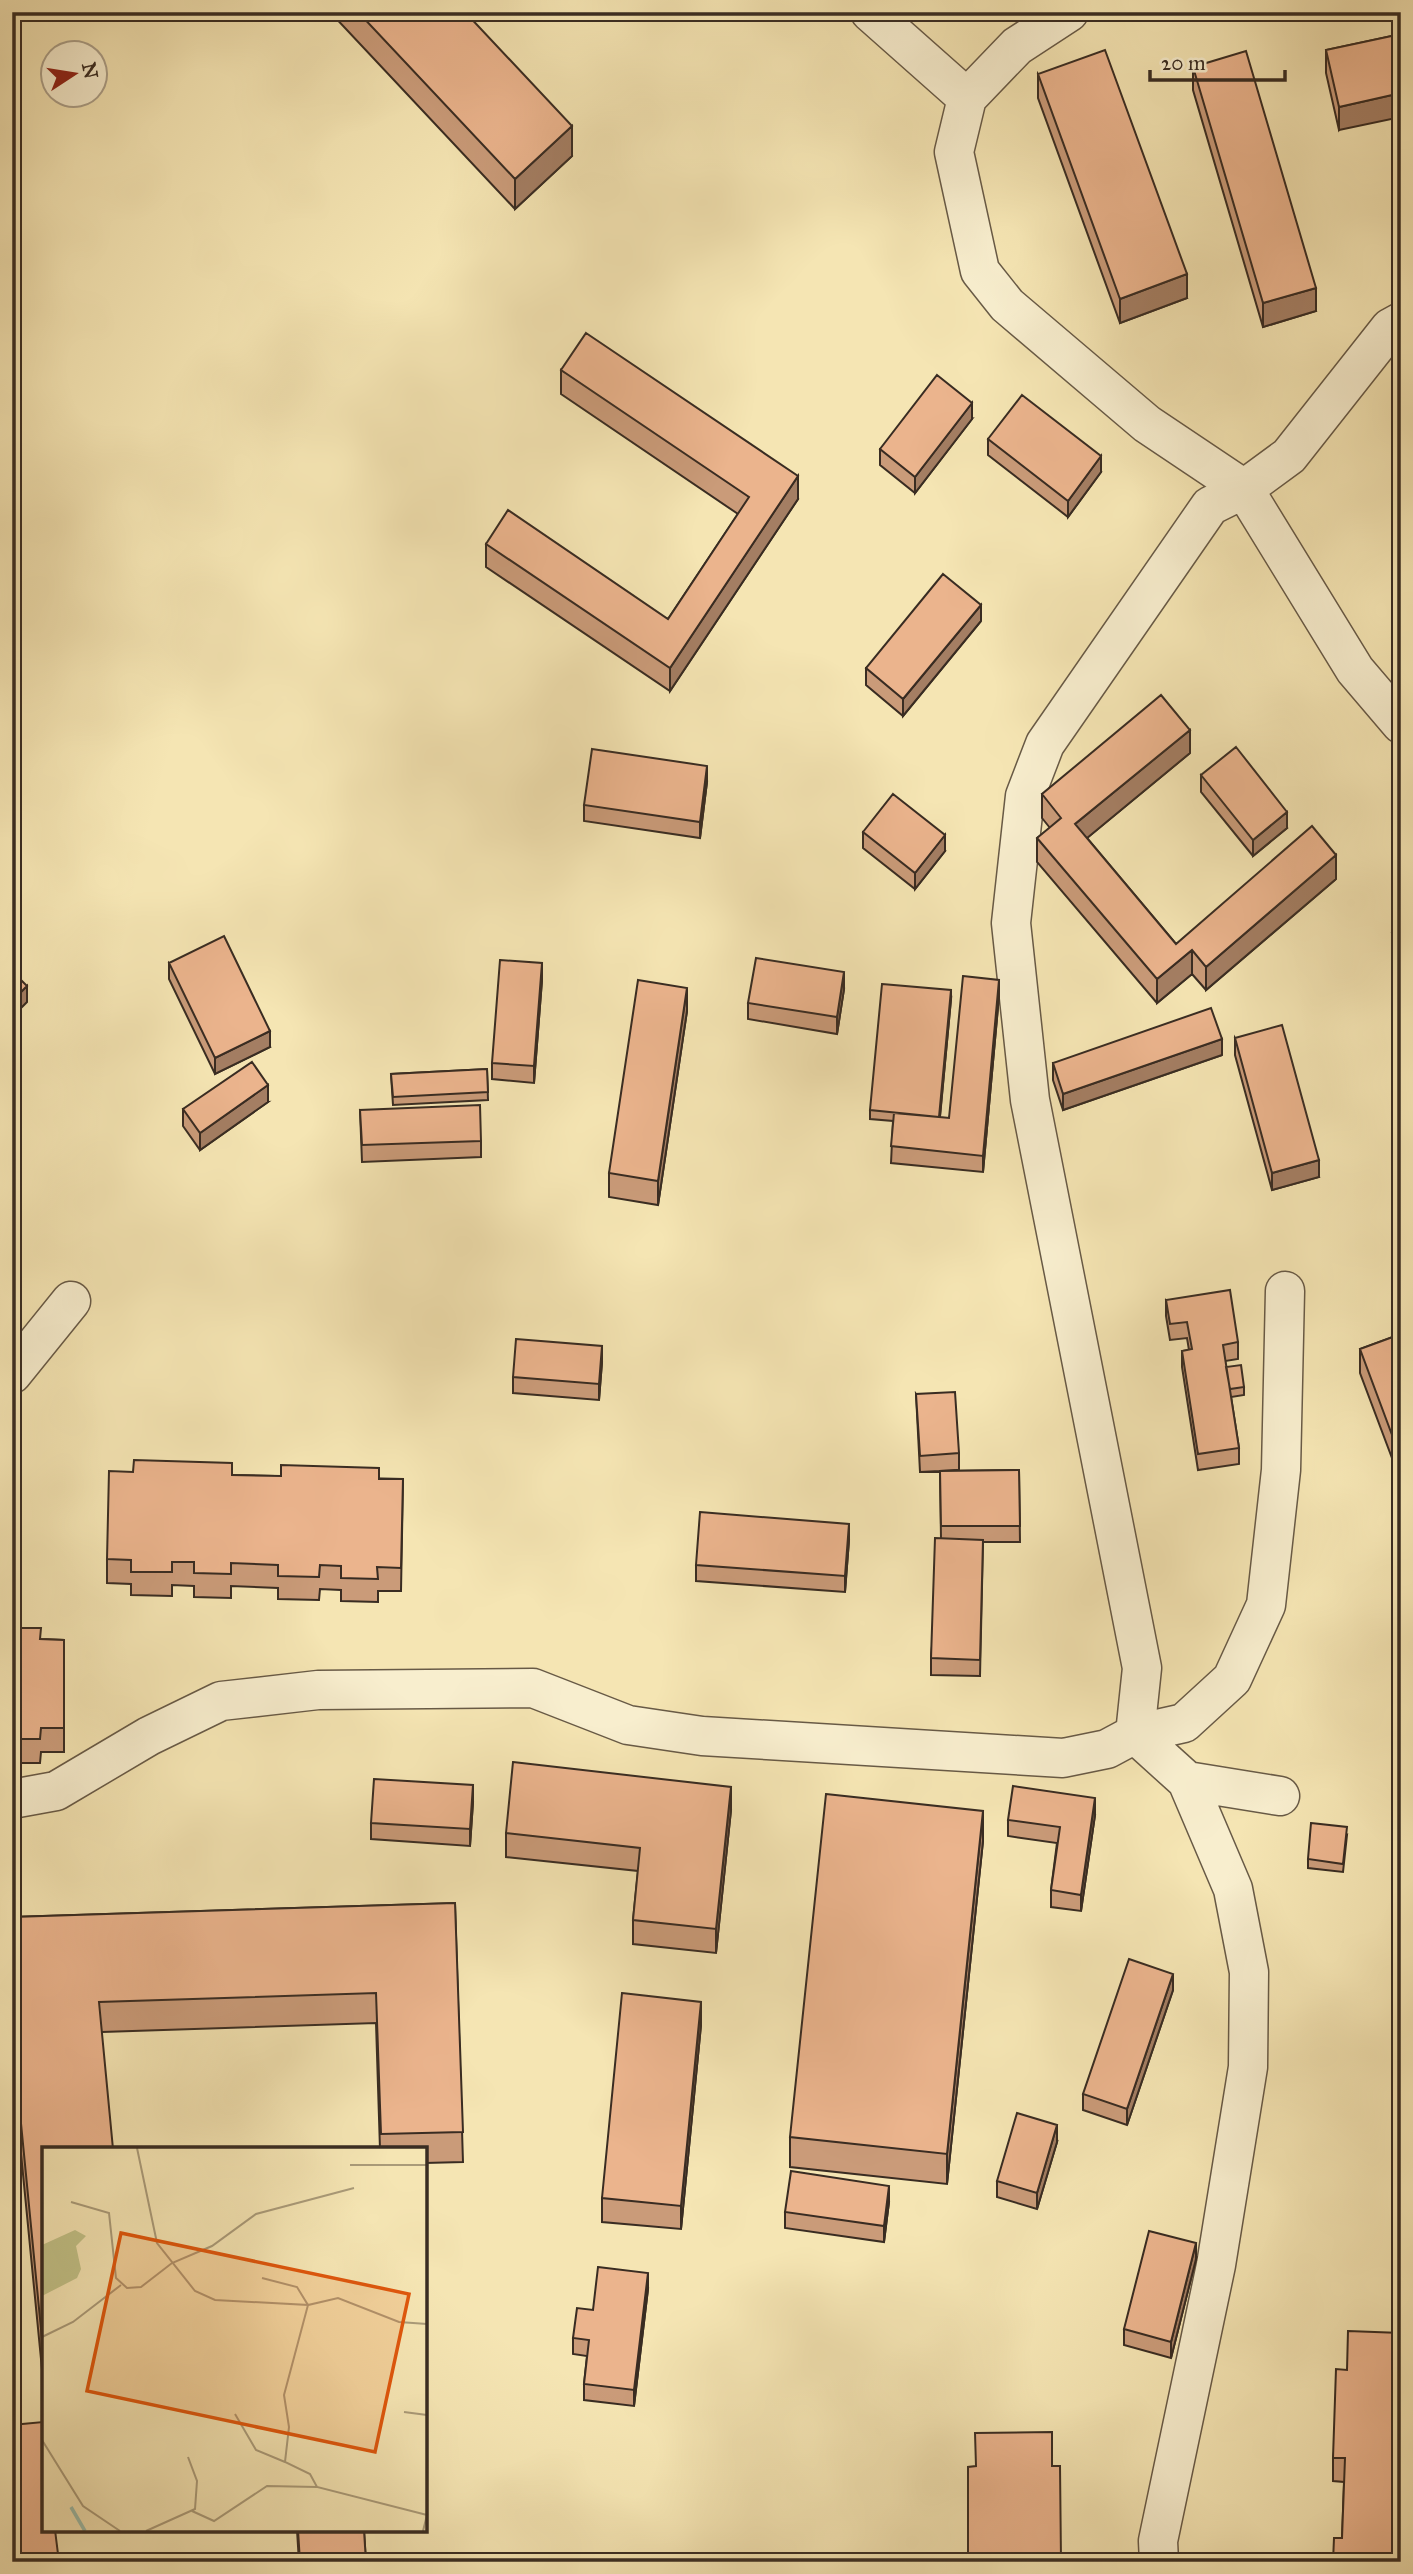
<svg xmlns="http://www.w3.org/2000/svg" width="1413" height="2574" font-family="'IM FELL Great Primer',serif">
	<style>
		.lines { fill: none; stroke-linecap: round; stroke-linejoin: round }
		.minor-casing { stroke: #685a46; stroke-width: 41 }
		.minor { stroke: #f8eece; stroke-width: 38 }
		.wall { fill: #ca9b79; stroke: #392c22; stroke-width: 2 }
		.shaded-wall { fill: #a47e63; stroke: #392c22; stroke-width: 2 }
		.building { fill: #ebb48d; stroke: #392c22; stroke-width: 2 }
		.inset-river { fill: none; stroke: #9cbfac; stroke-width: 3.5 }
		.inset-road { fill: none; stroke: #aa9b79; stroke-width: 2 }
		.view { fill: #df570d; fill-opacity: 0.15; stroke: #df570d; stroke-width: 3.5 }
		.inset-edge { fill: none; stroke: #392c22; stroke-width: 3.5 }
	</style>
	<rect width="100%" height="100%" fill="#f5e5b3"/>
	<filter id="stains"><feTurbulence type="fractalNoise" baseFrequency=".00286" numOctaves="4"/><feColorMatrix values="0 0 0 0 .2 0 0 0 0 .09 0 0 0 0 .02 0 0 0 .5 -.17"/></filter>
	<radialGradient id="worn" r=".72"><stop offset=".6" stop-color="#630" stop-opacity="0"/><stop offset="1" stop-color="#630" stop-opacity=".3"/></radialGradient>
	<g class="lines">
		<g class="minor-casing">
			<path id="minor" d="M870 12 967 98
				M1069 12 1017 46 967 98 954 152 980 271 1007 305 1147 424 1244 489 1355 670 1401 724
				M12 1374 71 1301
				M1135 1734 1187 1781 1233 1889 1249 1972 1248 2067 1216 2265 1158 2541 1159 2562
				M1135 1734 1184 1723 1232 1679 1266 1605 1281 1470 1285 1291
				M1187 1781 1280 1796
				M12 1799 56 1791 149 1736 221 1701 318 1690 533 1688 628 1725 702 1736 1063 1758 1107 1749 1135 1734 1142 1668 1030 1100 1011 923 1025 796 1045 744 1210 506 1244 489 1289 456 1390 328 1401 322"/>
		</g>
		<use href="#minor" class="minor"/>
	</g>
	<path class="wall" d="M330 12H465L572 156 515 209Z
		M1401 34 1339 130 1326 73V50Z
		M1193 67 1316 311 1263 327 1193 90Z
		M1038 74 1187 298 1120 323 1038 98Z
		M1401 195V238L1396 220V197Z
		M561 370 798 499 670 691 486 567V544L668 619 738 514 561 394Z
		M972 419 915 493 880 465V449Z
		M988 439 1101 472 1068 517 988 455Z
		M981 621 903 716 866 685V668Z
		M1190 753 1087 838 1176 944 1336 879 1206 990 1192 974 1157 1003 1037 862V838L1050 828 1042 818V794Z
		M1201 775 1287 828 1253 856 1201 792Z
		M707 782 700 838 584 821V805Z
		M863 832 945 851 915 889 863 848Z
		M1401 931V987L1392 957V933Z
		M169 963 270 1047 215 1074 169 979Z
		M542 980 534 1083 492 1079V1063Z
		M844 989 837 1034 748 1019V1003Z
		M999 996 983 1172 891 1163 893 1121 870 1119V1110L951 999 940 1117 949 1118Z
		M687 1011 658 1205 609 1197V1173Z
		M1235 1038 1319 1177 1272 1190 1235 1055Z
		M1222 1055 1063 1110 1053 1080V1063Z
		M487 1069 488 1100 393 1105 391 1074Z
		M268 1102 200 1150 183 1126V1109Z
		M360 1110 481 1141V1157L362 1162Z
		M1166 1300 1238 1342V1359L1225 1361 1226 1367 1244 1387V1395L1231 1397 1239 1448V1464L1198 1470 1182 1367V1351L1189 1350 1187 1338 1170 1340 1166 1316Z
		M1401 1334V1482L1360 1373V1349Z
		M602 1362 599 1400 513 1393V1377Z
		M916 1394 959 1453V1470L920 1472Z
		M1019 1470 1020 1542H983L980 1676 931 1675V1658L941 1539 940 1471Z
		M232 1475 403 1479 401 1591H378V1602L341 1601V1590L320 1589 319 1600 278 1599V1588L231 1586V1598L194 1597V1586L172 1585V1596L131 1595V1584L107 1583V1559Z
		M849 1540 845 1592 696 1581V1565Z
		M12 1628 41 1639 64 1640V1752H41L40 1763H12Z
		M473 1802 470 1846 371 1839V1823Z
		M731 1810 716 1953 633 1944V1920L638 1871 506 1857V1833Z
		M1095 1815 1081 1911 1051 1907V1890L1057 1843 1008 1836V1820Z
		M1347 1835 1343 1872 1308 1868V1859Z
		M983 1841 947 2184 790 2167V2137Z
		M455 1903 463 2162 425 2163V2149H380L376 2023 102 2032 44 2149V2390L12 2061V1917Z
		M1173 1990 1127 2125 1083 2110V2094Z
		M701 2025 681 2229 602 2222V2198Z
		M1057 2142 1037 2209 997 2197V2181Z
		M889 2202 884 2242 785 2228V2212Z
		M1196 2259 1171 2358 1124 2345V2329Z
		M648 2289 634 2406 584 2400V2384L587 2356 573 2354V2338L593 2310Z
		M1401 2333 1342 2538 1344 2482 1333 2481V2458L1347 2370Z
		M297 2530H364L366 2562H299Z"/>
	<path class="shaded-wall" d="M1401 93V117L1339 130V107Z
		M572 126V156L515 209V179Z
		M1187 274V298L1120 323V299Z
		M1316 288V311L1263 327V303Z
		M972 403V419L915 493V477Z
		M1101 456V472L1068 517V501Z
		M798 476V499L670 691V668Z
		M981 605V621L903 716V699Z
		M1190 730V753L1075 848V824Z
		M707 766V782L700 838V822Z
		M1287 812V828L1253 856V840Z
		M945 835V851L915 889V873Z
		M1336 855V879L1206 990V967Z
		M1192 950V974L1157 1003V979Z
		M542 963V980L534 1083V1066Z
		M844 972V989L837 1034V1017Z
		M999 980V996L983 1172V1156Z
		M27 986V1002L12 1017V1001Z
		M687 988V1011L658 1205V1181Z
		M951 990V999L939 1126V1117Z
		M270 1031V1047L215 1074V1058Z
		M1222 1039V1055L1063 1110V1094Z
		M268 1085V1102L200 1150V1133Z
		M1319 1160V1177L1272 1190V1173Z
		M602 1346V1362L599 1400V1384Z
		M849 1524V1540L845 1592V1576Z
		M473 1785V1802L470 1846V1829Z
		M731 1787V1810L716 1953V1929Z
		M1095 1798V1815L1081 1911V1895Z
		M983 1811V1841L947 2184V2154Z
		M1173 1974V1990L1127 2125V2109Z
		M701 2002V2025L681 2229V2206Z
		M1057 2125V2142L1037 2209V2193Z
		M889 2186V2202L884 2242V2226Z
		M1196 2243V2259L1171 2358V2342Z
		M648 2273V2289L634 2406V2390Z"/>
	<path class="building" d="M358 12H465L572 126 515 179Z
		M1401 34V93L1339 107 1326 50Z
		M1105 50 1187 274 1120 299 1038 74Z
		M1246 51 1316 288 1263 303 1193 67Z
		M1401 195V215L1396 197Z
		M586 333 798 476 670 668 486 544 508 510 668 619 749 497 561 370Z
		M937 375 972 403 915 477 880 449Z
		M1022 395 1101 456 1068 501 988 439Z
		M943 574 981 605 903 699 866 668Z
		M1161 695 1190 730 1075 824 1176 944 1312 826 1336 855 1206 967 1192 950 1157 979 1037 838 1061 818 1042 794Z
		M1236 747 1287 812 1253 840 1201 775Z
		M592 749 707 766 700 822 584 805Z
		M893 794 945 835 915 873 863 832Z
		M1401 931V963L1392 933Z
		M224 936 270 1031 215 1058 169 963Z
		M756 958 844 972 837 1017 748 1003Z
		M500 960 542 963 534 1066 492 1063Z
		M12 971 27 986 12 1001Z
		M963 976 999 980 983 1156 891 1146 894 1113 949 1118Z
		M638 980 687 988 658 1181 609 1173Z
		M882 984 951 990 939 1117 870 1110Z
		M1211 1008 1222 1039 1063 1094 1053 1063Z
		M1282 1025 1319 1160 1272 1173 1235 1038Z
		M252 1062 268 1085 200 1133 183 1109Z
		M487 1069 488 1092 393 1097 391 1074Z
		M480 1105 481 1141 362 1145 360 1110Z
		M1230 1290 1238 1342 1223 1345 1239 1448 1198 1454 1182 1351 1192 1349 1187 1322 1170 1324 1166 1300Z
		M1401 1334V1459L1360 1349Z
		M516 1339 602 1346 599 1384 513 1377Z
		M1241 1365 1244 1387 1230 1389 1226 1367Z
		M955 1392 959 1453 920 1456 916 1394Z
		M134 1460 232 1463V1475L281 1476V1465L379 1468V1479H403L401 1568 377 1567 378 1579 341 1578V1566L320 1565 319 1577 278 1576V1565L231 1563V1574L194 1573V1562H172V1572H131V1560L107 1559 109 1471 133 1472Z
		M1019 1470 1020 1526H941L940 1471Z
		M700 1512 849 1524 845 1576 696 1565Z
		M935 1538 983 1540 980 1660 931 1658Z
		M12 1628H41L40 1639 64 1640V1728H41L40 1739H12Z
		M513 1762 731 1787 716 1929 633 1920 640 1848 506 1833Z
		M374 1779 473 1785 470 1829 371 1823Z
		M1013 1786 1095 1798 1081 1895 1051 1890 1060 1827 1008 1820Z
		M826 1794 983 1811 947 2154 790 2137Z
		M1311 1823 1347 1827 1343 1864 1308 1859Z
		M455 1903 463 2132 381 2134 376 1993 99 2002 113 2149H44V2339H42L12 2031V1917Z
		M1129 1959 1173 1974 1127 2109 1083 2094Z
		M622 1993 701 2002 681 2206 602 2198Z
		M1017 2113 1057 2125 1037 2193 997 2181Z
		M791 2171 889 2186 884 2226 785 2212Z
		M1149 2231 1196 2243 1171 2342 1124 2329Z
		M598 2267 648 2273 634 2390 584 2384 589 2340 573 2338 577 2308 593 2310Z
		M1348 2331 1401 2333V2562H1333L1334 2538H1342L1345 2458H1333L1336 2369 1347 2370Z
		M42 2353H44V2374Z
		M43 2422 44 2430V2530H55L59 2562H12V2425Z
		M1052 2432V2466H1060L1061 2561H1052V2562L968 2561V2467L976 2466 975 2433Z
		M298 2530H364L366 2562H300Z"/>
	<g transform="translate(42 2147)">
		<rect width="385" height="385" fill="#f5e5b3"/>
		<path d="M33 83 44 89 34 99 39 122 35 131 0 149V98Z" fill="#c2c288"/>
		<path class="inset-river" d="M29 360 43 384"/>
		<path class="inset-road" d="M95 1 115 96 153 144 173 153 266 158 242 248 247 280 243 315 268 327 275 340 385 368 381 384M308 18H385M29 55 67 66 74 131 85 141 99 140 130 116 170 99 214 67 312 41M220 131 255 140 266 158 296 151 357 175 385 177M0 190 31 175 79 138M362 265 385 268M193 267 214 303 243 315M0 293 41 359 78 384M150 364 172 374 225 339 275 340M104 384 153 362 155 334 146 310"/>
		<path class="view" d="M79 86 367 147 333 305 45 244Z"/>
		<rect width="385" height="385" class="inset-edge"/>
	</g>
	<rect width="1413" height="2574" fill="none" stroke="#f5e5b3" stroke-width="42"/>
	<rect x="14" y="14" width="1385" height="2546" fill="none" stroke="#392c22" stroke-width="3.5"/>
	<rect x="21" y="21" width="1371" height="2532" fill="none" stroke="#392c22" stroke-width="2"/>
	<g transform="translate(74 74) rotate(78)"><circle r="33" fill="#f8eece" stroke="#aca089" stroke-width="2"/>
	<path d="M0-5L12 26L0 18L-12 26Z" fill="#8f2418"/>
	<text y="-10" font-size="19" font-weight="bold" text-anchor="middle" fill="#392c22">N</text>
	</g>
	<path d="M1150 70v10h135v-10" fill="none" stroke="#392c22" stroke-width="3.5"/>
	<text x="1161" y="70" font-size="21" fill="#392c22" stroke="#f8eece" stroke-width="5" paint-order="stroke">20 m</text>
	<rect width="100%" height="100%" filter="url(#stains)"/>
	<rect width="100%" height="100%" fill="url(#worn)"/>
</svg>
